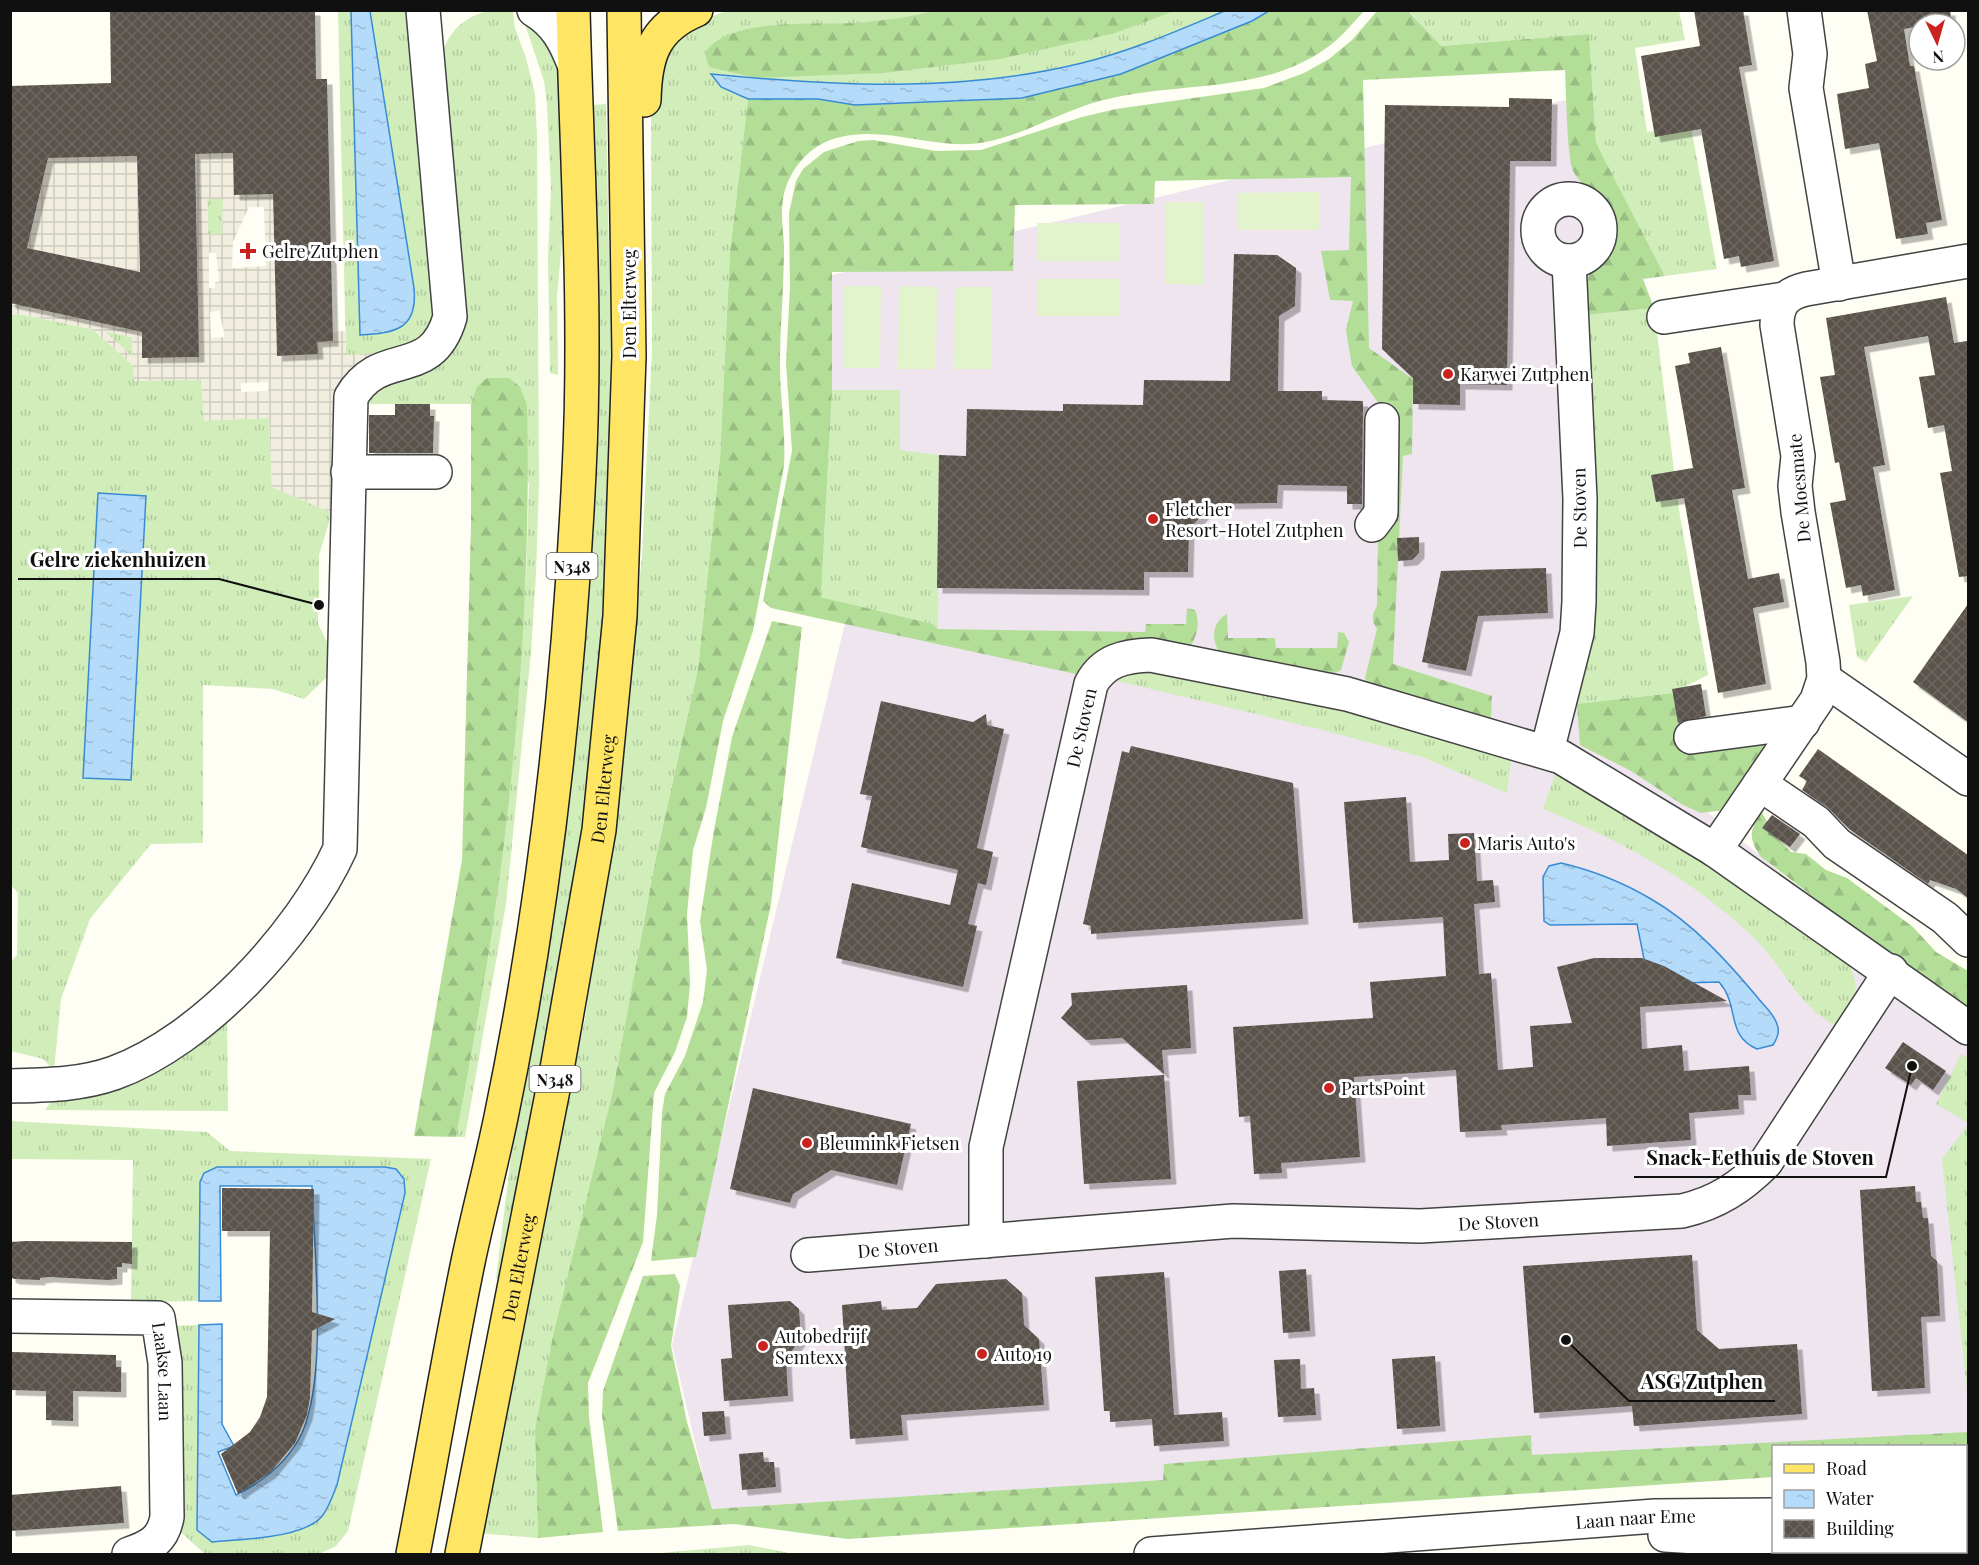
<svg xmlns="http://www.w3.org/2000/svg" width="1979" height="1565" font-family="'Playfair Display',serif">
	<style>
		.industrial { fill: #efe5ef }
		.grass { fill: url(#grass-tufts) }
		.forest { fill: url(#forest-firs) }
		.pitch { fill: #e3f3cc }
		.plaza { fill: url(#plaza-grid); fill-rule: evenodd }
		.water { fill: url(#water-ripples); stroke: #388bd5; stroke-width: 1.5 }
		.building { fill: url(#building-cross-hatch); fill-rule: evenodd; filter: url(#shadow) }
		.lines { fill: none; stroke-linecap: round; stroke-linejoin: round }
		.minor-casing { stroke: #434343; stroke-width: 36 }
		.major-casing { stroke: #212121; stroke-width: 36 }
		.minor { stroke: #fff; stroke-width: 33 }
		.major { stroke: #ffe564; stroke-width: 33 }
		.poi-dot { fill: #ca231f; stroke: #fff; stroke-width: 2 }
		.labels { text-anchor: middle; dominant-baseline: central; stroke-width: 6; stroke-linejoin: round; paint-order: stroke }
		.shield { fill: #fff; stroke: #585858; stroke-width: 1.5 }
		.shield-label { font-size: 16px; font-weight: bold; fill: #101010 }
		.poi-label { font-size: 18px; fill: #101010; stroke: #fff; text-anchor: start }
		.street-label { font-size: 18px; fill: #101010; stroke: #fff }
		.leader { fill: none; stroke: #101010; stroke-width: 2 }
		.callout-dot { fill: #101010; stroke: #fff; stroke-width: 2 }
		.callout-label { font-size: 20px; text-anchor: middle; font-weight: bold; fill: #101010; stroke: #fff; stroke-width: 6; stroke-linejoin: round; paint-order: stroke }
	</style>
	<defs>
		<pattern id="grass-tufts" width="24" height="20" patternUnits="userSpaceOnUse" patternTransform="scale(1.5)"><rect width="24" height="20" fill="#d1edba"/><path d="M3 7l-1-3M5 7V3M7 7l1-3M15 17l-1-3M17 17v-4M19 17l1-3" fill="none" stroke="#b2ca9f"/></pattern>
		<pattern id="forest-firs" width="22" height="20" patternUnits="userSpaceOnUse" patternTransform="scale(1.5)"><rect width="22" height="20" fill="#b3de98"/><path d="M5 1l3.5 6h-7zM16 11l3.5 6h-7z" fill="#99bd82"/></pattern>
		<pattern id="plaza-grid" width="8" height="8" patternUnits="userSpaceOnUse" patternTransform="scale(1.5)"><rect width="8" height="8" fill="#f1eee0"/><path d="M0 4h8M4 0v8" fill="none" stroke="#cecbbf"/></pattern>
		<pattern id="water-ripples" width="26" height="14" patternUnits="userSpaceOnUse" patternTransform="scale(1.5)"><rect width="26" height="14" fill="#b5dbfa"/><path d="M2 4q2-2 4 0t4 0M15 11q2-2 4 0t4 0" fill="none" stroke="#9bbbd5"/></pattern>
		<pattern id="building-cross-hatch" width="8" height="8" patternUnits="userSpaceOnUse" patternTransform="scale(1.5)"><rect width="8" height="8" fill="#5a524c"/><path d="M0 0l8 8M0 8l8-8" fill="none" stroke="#6d6661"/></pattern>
		<filter id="shadow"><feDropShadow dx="5.5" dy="5.5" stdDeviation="0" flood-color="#0004"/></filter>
	</defs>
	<rect width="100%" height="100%" fill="#fffef4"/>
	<path class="industrial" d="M1582 96 1623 220 1589 713 1968 1029V1433L711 1510 672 1345 845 623 815 279Z"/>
	<path class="grass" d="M1412 10 1679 11 1685 40 1635 48 1647 132 1691 127 1717 269 1665 276 1596 143 1589 34 1440 46 1410 12Z
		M338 11H351L361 335 388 333 414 288 370 11H409L436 304C423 354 391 353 346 355Z
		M488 11H513L515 28 526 58 535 94 537 136 539 484 536 574 531 653 506 904 465 1137H456L496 905 507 809 526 579 529 484 476 388 471 404H362C367 398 373 390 379 387 407 375 436 375 454 347L441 58C447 33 463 17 488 11Z
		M727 11H1227C1179 30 1131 52 1081 63 959 92 835 86 712 74L721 87 748 99 730 252 720 457 698 669 656 857 612 1095 535 1430 538 1538 477 1533 585 1019 623 761 642 555 652 351 651 100 656 59 681 27Z
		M526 16 537 24 562 73 565 209 557 296 558 375 550 373 548 259 551 188 547 104 544 81 526 27Z
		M606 104 609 261 615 362 599 737 505 1277 496 1279 514 1132 534 1015 588 105Z
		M207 199H223L222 234H208Z
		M1654 308 1678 504 1708 675 1672 693 1577 704 1591 647 1594 598 1586 315Z
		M19 314 92 329 133 365 201 380 205 420 269 418 272 487 332 513 319 555V598H314V612H318V624L327 642V677L304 699 273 689 203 685V843L151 844 90 919 61 999 54 1070 43 1059 11 1051 10 962 17 955 18 893 10 884V315Z
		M104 331 132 337 133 357Z
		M832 390H900V450L939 455 938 629 931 624 821 597Z
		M1913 596 1866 662 1857 657 1849 605Z
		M1143 668 1377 713 1512 755 1507 793 1422 757 1323 730 1117 681 1132 671Z
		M1555 774 1607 797 1655 824 1849 964C1862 991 1854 1003 1840 1027 1801 1012 1783 966 1754 938 1694 880 1620 840 1543 809Z
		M227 1013 228 1111 45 1110 50 1103C96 1096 141 1083 180 1057 197 1046 212 1027 227 1013Z
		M1961 1054 1968 1057V1123L1936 1104Z
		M11 1121 207 1132 230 1151 431 1159 348 1531 336 1546 319 1554H205L174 1526 178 1514 181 1348 173 1326 199 1325 197 1530 337 1485 405 1193 404 1179 396 1169 385 1167H218L204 1173 200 1182 199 1301 131 1302 133 1160 11 1159Z
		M1968 1125V1400L1942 1159Z
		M749 1545 794 1554H649Z
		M1968 1548V1554H1859L1966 1552Z"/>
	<path class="forest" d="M938 10 1174 11 1115 33 1000 59 883 73 756 78 709 67 705 53C728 17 816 25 855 23 883 21 910 17 938 10Z
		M1269 11H1364C1352 24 1340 39 1325 49 1260 95 1177 81 1104 100 1058 111 1017 141 969 144 926 146 884 127 841 137 815 142 795 162 786 187 779 207 783 226 784 246 784 286 780 326 780 365 780 399 786 433 784 466L753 631 723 721 706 808 693 850 687 914 690 984 687 1017 675 1052 654 1093 643 1242 588 1383 589 1417 603 1532 538 1538 535 1430 553 1336 612 1095 656 857 698 669 720 457 730 252 748 99H818L864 105 968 101 1236 27Z
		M1377 11H1412L1410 13 1441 46 1589 34 1596 143 1665 276 1643 279 1654 308 1586 315C1585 303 1585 291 1588 279 1594 257 1614 245 1611 220 1608 195 1583 191 1573 171 1567 158 1566 88 1565 70L1363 80 1369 348 1413 379 1412 454 1403 456 1393 664 1492 696 1491 719 1368 683 1365 678 1377 629C1371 620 1372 615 1377 606L1378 541 1387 525 1389 418 1352 366 1346 330 1353 301 1330 300 1321 251 1349 250 1351 177 1155 181 1154 204 1015 205 1013 271 832 272V390L821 597 932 624 938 629 1145 632 1146 624H1186L1187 608 1195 610C1200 621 1198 635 1191 645 1172 650 1154 638 1135 640 1115 641 1096 663 1080 675L771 608 763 601 792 451 786 363 790 288 789 213 796 181 803 169 824 152 858 141 873 140 936 151 981 150 1082 117 1116 109 1264 88 1304 73 1329 59 1352 40Z
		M487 378H509L520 387 527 405C531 571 519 739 496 904 485 982 470 1060 456 1137L414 1136 462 860 471 526V404L476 388Z
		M1227 614 1228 638H1275L1276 648H1337L1338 632 1344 633 1349 642 1341 670 1327 677 1223 655C1210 644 1211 622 1227 614Z
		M772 621 802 627 771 904 696 1257 651 1261 657 1215 662 1112 665 1094 685 1056 703 1002 707 970 700 921 714 830 732 737Z
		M1672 693 1685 725 1778 732 1725 810 1701 813 1683 805 1631 771 1580 745 1577 704Z
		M1761 811 1777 838 1791 852 1806 854 1826 870 1847 878 1913 927 1936 952 1968 971V1010L1884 951 1760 856C1747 835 1751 831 1761 811Z
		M675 1274 680 1286 671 1346 687 1422 712 1509 1163 1480 1164 1464 1531 1435 1532 1455 1968 1432V1459H1966V1446H1774L1773 1477 848 1539 734 1524 618 1531 602 1416 603 1391 643 1276Z"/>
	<path class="pitch" d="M1319 192V230H1237V193Z
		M1166 202H1204L1203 285 1165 284Z
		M1120 223V261H1038L1037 223Z
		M1038 279H1120V316H1038Z
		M844 286H881L880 368H843Z
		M899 286 937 287 936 369H898Z
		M955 287H992L991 369H954Z"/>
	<path class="plaza" d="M272 152 277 355 317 354V342L333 341V332L345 331 346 355 382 353 359 363 341 382 338 389V513H332L272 487 269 418 204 421 201 380 134 381 133 365 92 329 20 314 11 315 10 303 142 332 143 358 199 357 195 154 233 153 235 195 258 194 257 153ZM207 199H223L222 234H208ZM249 207H264L266 266 232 268 233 242ZM209 253H216L219 282H215V288H209ZM219 311 225 337 211 338 210 312ZM105 331 132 337 133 356V357ZM268 382V391L241 392V383Z
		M137 156 140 272 27 248 48 158Z"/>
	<path class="water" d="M1227 10 1269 11 1252 21 1121 74 1022 98 855 105 818 99H748L721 87 711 74C835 86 960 93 1082 63 1132 51 1179 30 1227 10Z
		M351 11H370L414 288C418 330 394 333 360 335Z
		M98 493 146 496 131 780 83 778Z
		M1561 863C1591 870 1624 883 1651 899 1693 923 1727 961 1758 998 1764 1006 1774 1014 1777 1024 1780 1031 1777 1039 1773 1045L1757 1049C1725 1035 1740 1005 1719 982L1649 984 1637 924 1550 925 1544 921 1543 877 1549 866Z
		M217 1167H385L396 1169 404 1179 405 1193 337 1485C333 1495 329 1507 323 1515 305 1539 240 1539 212 1542L197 1530 199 1325 222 1324V1424L234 1446 218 1452 236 1495C264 1481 288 1462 302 1433 328 1374 314 1252 312 1186H220L221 1301H199L200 1182 204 1173Z"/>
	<path class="building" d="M110 10H315L316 79H327L333 341 317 342 318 354 277 356 273 194 234 195 233 153 195 154 199 357 142 358V332L10 303V86L111 83ZM137 156 140 272 27 248 48 158Z
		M1694 10H1743L1752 65 1739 67 1774 261 1741 267 1739 256 1724 259 1701 129 1655 137 1641 56 1700 46Z
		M1867 10H1950L1951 20 1904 29 1910 66H1914L1942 220 1926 223 1928 234 1896 239 1879 143 1845 149 1837 94 1869 88 1865 64 1877 61Z
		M1509 98 1552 99 1551 161H1510L1507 385 1460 384V405L1413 404V378L1382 349 1385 105 1509 107Z
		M1234 254 1277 255 1296 268 1295 306 1279 316 1278 391H1322V400L1363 401 1362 504H1347V486L1278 485 1277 503 1213 504 1189 529 1188 572H1144V590L937 588 939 455 966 456 967 409 1063 411V404L1143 405 1144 380 1230 381Z
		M1946 297 1954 343 1967 341 1968 351V576L1959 577 1940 473 1952 471 1944 425 1928 428 1923 399 1919 377 1935 375 1928 336 1864 347 1885 465 1873 467 1895 590 1863 596 1861 585 1846 588 1830 503 1846 500 1839 462 1835 463 1820 377 1835 375 1826 318Z
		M1721 347 1745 488 1732 490 1748 579 1779 573 1784 602 1753 608 1766 684 1718 693 1684 498 1656 502 1651 475 1693 468 1675 366 1690 363 1688 353Z
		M395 404H430V416H434L433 453H369V415H395Z
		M1419 537V553L1412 560 1398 561 1397 538Z
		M1546 568 1548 613 1478 616 1466 671 1422 662 1441 571Z
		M1968 604V722L1913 682Z
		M1701 684 1706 716 1678 723 1672 689Z
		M881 701 973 722 986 714 987 725 1004 729 977 848 993 852 986 885 978 883 968 924 977 926 963 987 836 958 852 883 950 905 958 870 861 847 872 796 860 794Z
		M1131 746 1293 783 1303 919 1091 934V926L1083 924 1122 751 1129 753Z
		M1818 749 1968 855V898L1956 889 1930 880 1928 884 1849 829 1827 807 1802 790 1807 781 1799 776Z
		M1406 797 1410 862 1449 860 1448 834 1474 833 1477 881 1493 880 1495 902 1474 904 1479 974 1491 973 1498 1070 1533 1067 1530 1026 1572 1023 1557 967 1594 958H1642L1664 966 1727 1001 1640 1007 1642 1049 1682 1045 1684 1071 1749 1066 1751 1095H1738L1739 1109 1689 1113 1691 1140 1607 1146 1606 1118 1501 1125 1502 1130 1460 1132 1456 1070 1354 1077 1360 1157 1281 1163 1282 1173 1254 1174 1250 1116 1239 1117 1233 1027 1373 1018 1370 982 1446 976 1443 917 1353 923 1344 802Z
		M1772 815 1800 834 1790 847 1762 828Z
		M1187 985 1191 1048 1162 1050 1164 1074 1122 1038 1086 1040 1061 1018 1072 1005 1071 993Z
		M1903 1042 1946 1071 1933 1090 1916 1078 1911 1085 1885 1068Z
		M1164 1075 1171 1179 1084 1184 1077 1081Z
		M753 1088 911 1124 897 1185 831 1170 793 1194 790 1203 730 1189Z
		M1915 1186 1916 1202H1921L1923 1218H1928L1931 1256 1937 1261 1940 1316 1921 1317 1925 1388 1872 1391 1860 1190Z
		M222 1188 314 1189 312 1312 335 1319 312 1331 310 1398 307 1415 295 1443 270 1473 238 1494 221 1454 250 1432 260 1417 267 1397 270 1231H222Z
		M27 1241 132 1242V1264L122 1263V1267H117V1279L108 1280 49 1277 40 1278V1280L14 1279 10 1277V1242Z
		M1692 1255 1697 1330 1719 1349 1797 1344 1802 1414 1634 1426 1632 1406 1534 1413 1523 1266Z
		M1306 1269 1310 1331 1283 1333 1279 1271Z
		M1164 1272 1174 1415 1222 1412 1224 1441 1154 1446 1152 1419 1110 1422V1411H1104L1095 1277Z
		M1006 1279 1022 1293 1024 1325 1039 1339 1044 1405 901 1415 903 1435 850 1439 842 1305 881 1301 882 1310 917 1308 936 1284Z
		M790 1301 799 1309 801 1339 786 1358 788 1396 724 1401 721 1359 732 1358 728 1305Z
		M13 1352 116 1355V1367H121V1392L73 1391V1421L46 1420V1391L10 1390V1353Z
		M1435 1356 1440 1426 1397 1429 1392 1359Z
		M1300 1359 1301 1389 1314 1388 1316 1415 1278 1417 1274 1360Z
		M724 1411 726 1434 704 1436 702 1412Z
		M763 1452 764 1462H774L776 1487 742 1490 739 1454Z
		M121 1486 124 1523 10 1531V1495Z"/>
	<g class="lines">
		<g class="minor-casing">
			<g id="minor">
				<path d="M534 10C556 23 565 41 574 64"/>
				<path d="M1804 10 1810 54 1806 88 1839 284"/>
				<circle cx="1569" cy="230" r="31"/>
				<path d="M1664 317 1784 299"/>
				<path d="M348 472H435"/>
				<path d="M1372 525 1381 513 1382 420"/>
				<path d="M1824 679 1968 779"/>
				<path d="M1691 737 1803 722"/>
				<path d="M1547 751 1577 633 1579 602 1580 499 1569 261"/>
				<path d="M1760 784 1816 822 1837 844 1945 918 1968 940"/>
				<path d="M1715 850 1817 700 1824 679 1823 662 1798 512 1795 486 1798 456 1777 325C1777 304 1785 294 1806 289L1968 261"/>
				<path d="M10 1086C46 1085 80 1085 114 1073 203 1041 301 934 340 849L351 397C381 345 431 383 450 317L423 10"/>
				<path id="s1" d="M986 1241V1147L1091 684C1104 660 1125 656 1151 655L1347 694 1561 757 1715 850 1968 1028"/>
				<path id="s2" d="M808 1255 1233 1221 1420 1226 1682 1211C1717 1203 1741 1187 1766 1162L1891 971"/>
				<path id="s3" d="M10 1316 158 1318 165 1363 167 1517C163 1540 150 1547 129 1554"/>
				<path d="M1966 1513H1968"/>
				<path d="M1665 1535 1774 1542"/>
				<path d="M1966 1536H1968"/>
				<path id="s4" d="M1151 1554 1655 1516 1774 1515"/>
			</g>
		</g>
		<g class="major-casing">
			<g id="major">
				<path d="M644 100C645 57 653 28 696 10"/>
				<path d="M413 1554C432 1457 448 1359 468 1262 478 1214 491 1166 501 1117 544 910 569 684 579 472 587 319 577 164 573 10"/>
				<path id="s5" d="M462 1554 557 1069 599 830 620 616 629 356 624 10"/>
			</g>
		</g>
		<use href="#minor" class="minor"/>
		<use href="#major" class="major"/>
	</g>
	<g class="poi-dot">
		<path d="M245 242h6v6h6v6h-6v6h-6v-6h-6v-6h6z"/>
		<circle cx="1448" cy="374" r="6"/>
		<circle cx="1153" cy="519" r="6"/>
		<circle cx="1465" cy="843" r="6"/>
		<circle cx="1329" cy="1088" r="6"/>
		<circle cx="807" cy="1143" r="6"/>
		<circle cx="763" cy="1346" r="6"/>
		<circle cx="982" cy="1354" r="6"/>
	</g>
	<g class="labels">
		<g class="shield">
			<rect x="546.5" y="553" width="51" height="26" rx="4.5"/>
			<rect x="529.5" y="1066" width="51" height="26" rx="4.5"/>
		</g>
		<g class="shield-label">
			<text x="572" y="566">N348</text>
			<text x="555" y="1079">N348</text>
		</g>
		<g class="poi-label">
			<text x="262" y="251">Gelre Zutphen</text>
			<text x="1460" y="374">Karwei Zutphen</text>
			<text x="1165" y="509">Fletcher<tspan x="1165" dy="21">Resort-Hotel Zutphen</tspan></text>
			<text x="1477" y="843">Maris Auto's</text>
			<text x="1341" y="1088">PartsPoint</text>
			<text x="819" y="1143">Bleumink Fietsen</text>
			<text x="775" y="1336">Autobedrijf<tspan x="775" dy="21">Semtexx</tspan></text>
			<text x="994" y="1354">Auto 19</text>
		</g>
		<g class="street-label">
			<text transform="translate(629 304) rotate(-90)">Den Elterweg</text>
			<text transform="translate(1799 488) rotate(-95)">De Moesmate</text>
			<text transform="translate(1579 508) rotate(-91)">De Stoven</text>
			<text stroke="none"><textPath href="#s1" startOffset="524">De Stoven</textPath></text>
			<text stroke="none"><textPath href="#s5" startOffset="778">Den Elterweg</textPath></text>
			<text stroke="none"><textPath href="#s2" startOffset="692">De Stoven</textPath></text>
			<text stroke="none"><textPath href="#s2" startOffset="90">De Stoven</textPath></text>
			<text stroke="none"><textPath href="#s5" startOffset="292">Den Elterweg</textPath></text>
			<text stroke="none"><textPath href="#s3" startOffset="202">Laakse Laan</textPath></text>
			<text stroke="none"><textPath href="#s4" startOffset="486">Laan naar Eme</textPath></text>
		</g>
	</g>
	<path class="leader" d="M319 605L219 579H18M1912 1066L1886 1177H1634M1566 1340L1629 1401H1775"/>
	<g class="callout-dot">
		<circle cx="319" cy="605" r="6"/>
		<circle cx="1912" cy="1066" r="6"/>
		<circle cx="1566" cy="1340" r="6"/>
	</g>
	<g class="callout-label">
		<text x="118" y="567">Gelre ziekenhuizen</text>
		<text x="1760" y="1165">Snack-Eethuis de Stoven</text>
		<text x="1702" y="1389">ASG Zutphen</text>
	</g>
	<rect width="1979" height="1565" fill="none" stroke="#101010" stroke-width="24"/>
	<rect x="1772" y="1445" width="195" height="108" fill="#ffffff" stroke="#9f9f9f" stroke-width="1.5"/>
	<rect x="1784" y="1464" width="30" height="9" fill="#ffe564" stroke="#9f9f9f" stroke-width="1.5"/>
	<text x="1826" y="1475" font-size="18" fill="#101010">Road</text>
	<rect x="1784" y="1490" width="30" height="18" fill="url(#water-ripples)" stroke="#9f9f9f" stroke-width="1.5"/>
	<text x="1826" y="1505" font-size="18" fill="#101010">Water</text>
	<rect x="1784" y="1520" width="30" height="18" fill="url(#building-cross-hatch)" stroke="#9f9f9f" stroke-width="1.5"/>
	<text x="1826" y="1535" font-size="18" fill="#101010">Building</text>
	<g transform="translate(1937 42) rotate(175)"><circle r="28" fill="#ffffff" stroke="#9f9f9f" stroke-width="1.5"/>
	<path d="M0-4.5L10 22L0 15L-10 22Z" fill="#ca231f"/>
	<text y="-9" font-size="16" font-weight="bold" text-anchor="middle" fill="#101010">N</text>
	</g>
</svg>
